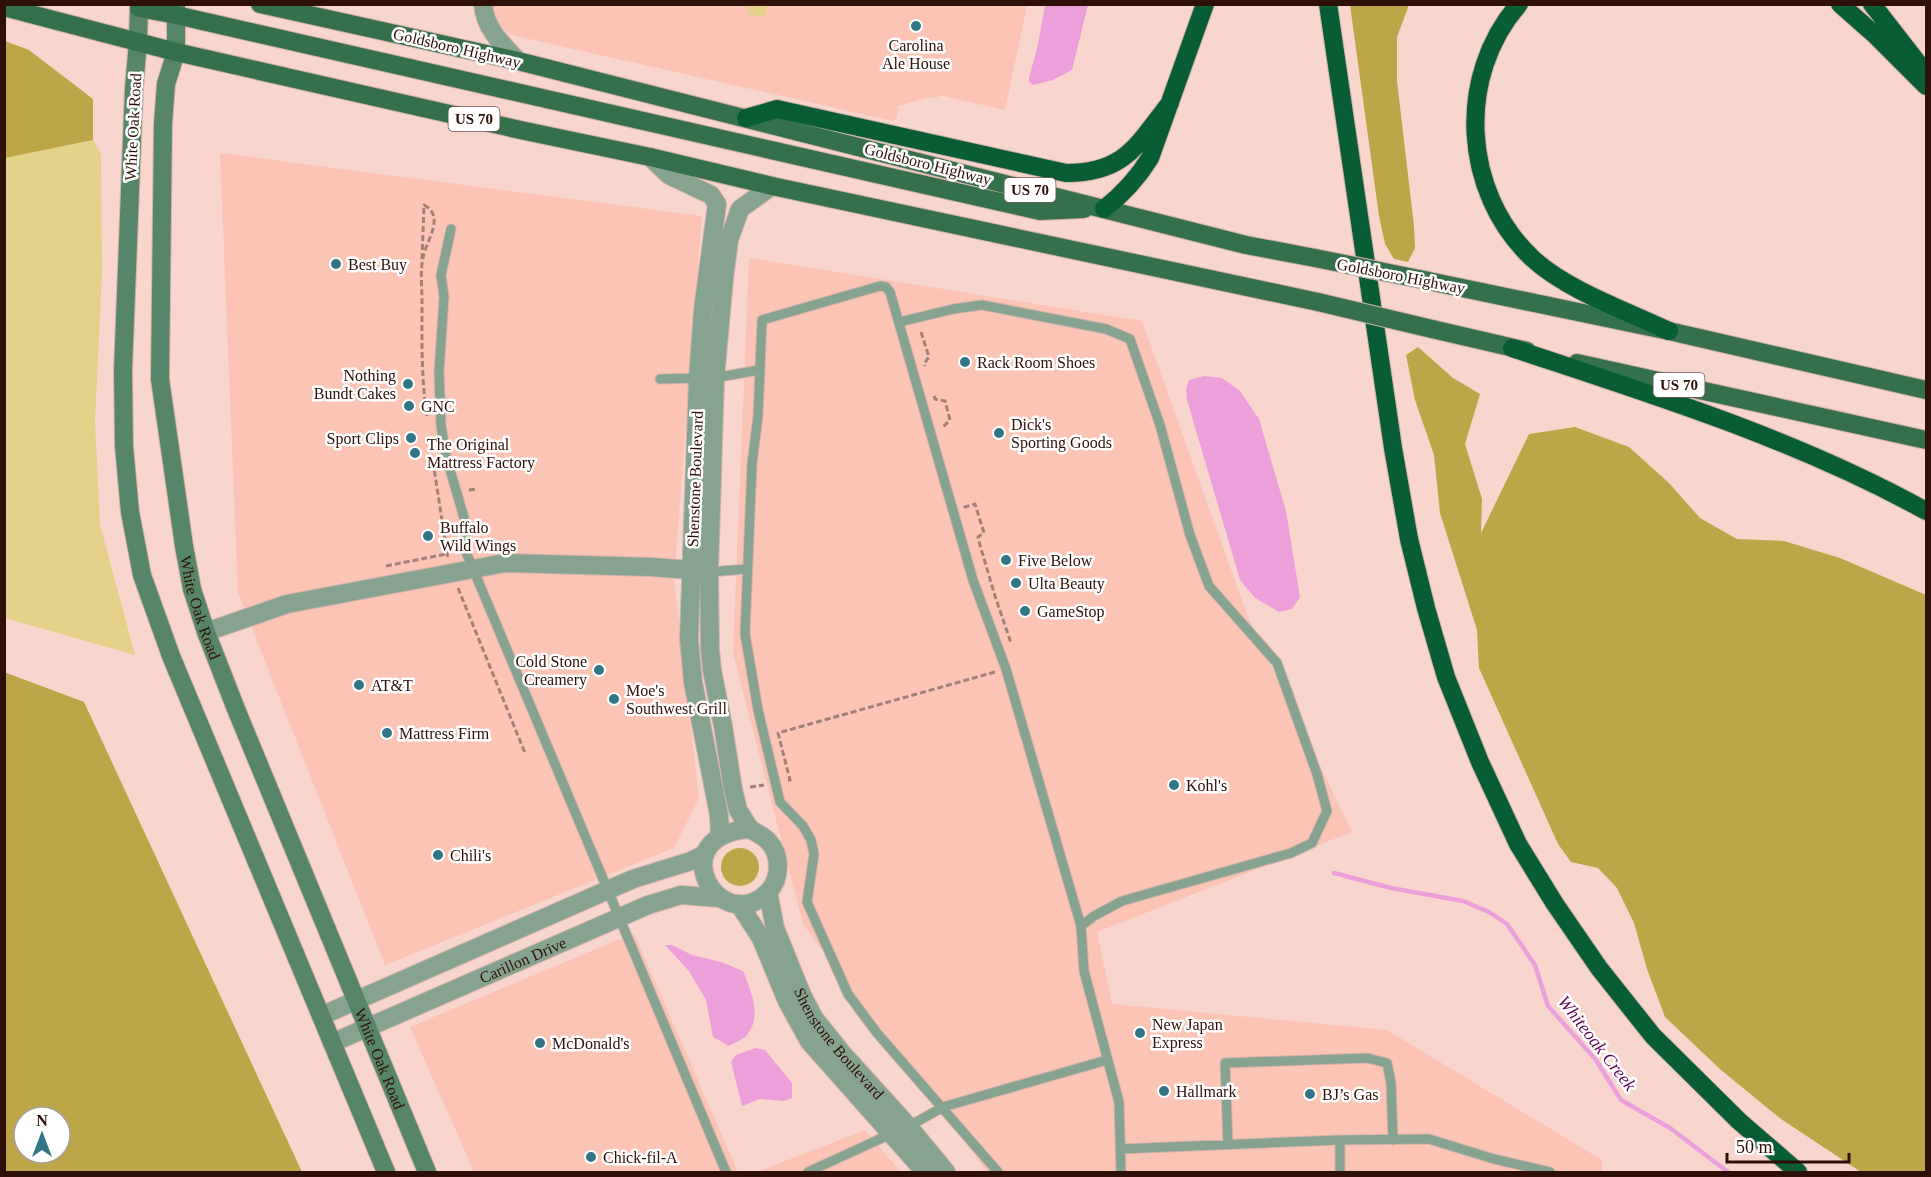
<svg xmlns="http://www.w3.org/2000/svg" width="1931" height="1177" font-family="'Times New Roman',serif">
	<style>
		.built { fill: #fbc4b5 }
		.green { fill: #e4d18a }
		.forest { fill: #bea648; fill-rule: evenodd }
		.water { fill: #eca0db }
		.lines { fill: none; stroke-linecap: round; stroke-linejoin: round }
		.stream { stroke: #eca0db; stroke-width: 4.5 }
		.service-casing { stroke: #d4b2aa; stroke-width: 11 }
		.minor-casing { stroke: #d4b2aa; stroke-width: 20 }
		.secondary-casing { stroke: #d4b2aa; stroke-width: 20 }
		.primary-casing { stroke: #d4b2aa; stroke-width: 20 }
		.motorway-casing { stroke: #d4b2aa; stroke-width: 20 }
		.path { stroke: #a08078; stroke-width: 3; stroke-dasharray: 6 3; stroke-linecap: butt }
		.service { stroke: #85a38e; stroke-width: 9 }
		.minor { stroke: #85a38e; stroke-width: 18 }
		.secondary { stroke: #578567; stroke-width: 18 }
		.primary { stroke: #34704c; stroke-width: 18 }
		.motorway { stroke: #085d34; stroke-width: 18 }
		.primary-bridge-casing { stroke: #d4b2aa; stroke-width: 20; stroke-linecap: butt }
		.primary-bridge { stroke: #34704c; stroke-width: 18 }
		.poi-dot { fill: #327685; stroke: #fff; stroke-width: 2 }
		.labels { text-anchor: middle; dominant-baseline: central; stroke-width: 5; stroke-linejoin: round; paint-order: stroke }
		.shield { fill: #fff; stroke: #6d5853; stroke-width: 1.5 }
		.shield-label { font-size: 15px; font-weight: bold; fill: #2e1009 }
		.poi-label { font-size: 16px; fill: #2e1009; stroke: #fff; text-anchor: start }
		.street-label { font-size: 16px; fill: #2e1009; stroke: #fff }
		.water-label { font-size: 18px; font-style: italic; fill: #630857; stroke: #fff }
	</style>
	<rect width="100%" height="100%" fill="#f8d6cd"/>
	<path class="built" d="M487 5H1027L1005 110 939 95 937 98H926L898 106 897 117 893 121 516 36 508 33 492 17Z
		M220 153 702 216 674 580 699 798 674 848 385 965 238 593Z
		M749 258 1142 321 1248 617 1352 832 1097 932 1112 1004 1387 1030 1602 1160V1172H987L803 924 733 653Z
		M634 933 738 1172H474L410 1027Z
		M865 1130 901 1172H757Z"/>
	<path class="green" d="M749 5H767L765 17 747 14Z
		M93 140 101 154 102 272 95 422 100 525 135 655 5 618 4 158Z"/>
	<path class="forest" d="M1350 5H1409L1397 37V81L1414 226 1415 248 1408 262 1394 259 1385 244 1379 216Z
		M5 41 29 50 93 99V140L5 158Z
		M1418 347 1453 378 1480 394 1465 444 1482 499 1481 533 1529 434 1575 427 1629 447 1669 483 1700 518 1737 539 1784 541 1840 558 1926 595V1172H1861L1781 1119 1721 1070 1665 1017 1647 969 1634 923 1617 888 1598 868 1571 862 1558 844 1479 668 1477 630 1440 513 1434 455 1415 400 1406 355Z
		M4 672 84 702 302 1172H5ZM24 1117H60V1153H24Z
		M721 867a19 19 0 1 1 38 0a19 19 0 1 1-38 0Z"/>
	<path class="water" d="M1045 5H1088L1072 70 1053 80 1033 85 1029 82V78L1038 44Z
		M1204 376 1222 378 1240 391 1259 419 1286 511 1300 597 1292 609 1279 612 1255 598 1240 580 1187 400 1186 389 1189 380Z
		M665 945H672L692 955 721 962 743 971C751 991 763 1017 746 1036 742 1040 734 1043 729 1046L713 1037 706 1000 689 971Z
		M755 1048 765 1050 792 1083V1098L784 1101 760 1099 742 1106 731 1062 736 1055Z"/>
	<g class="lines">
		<path class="stream" d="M1334 873 1391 888 1463 901 1489 912 1507 924 1535 965 1548 1006 1596 1060 1621 1100 1670 1128 1728 1172"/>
		<g class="service-casing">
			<path id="service" d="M451 229 441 275 444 297 439 372 441 425 446 456 465 521 466 552 726 1172
				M899 322 953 309 982 305 1106 329 1130 339 1160 425 1190 535 1209 586 1277 663 1317 774 1327 811 1312 843 1291 853 1122 901 1094 916 1081 926
				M714 378 759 370
				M660 379 700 378
				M709 572 747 569
				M906 1128 943 1107 1107 1060
				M1340 1140 1429 1139 1494 1159 1550 1172
				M1228 1144 1225 1063 1367 1058 1387 1063 1391 1083 1393 1140
				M1120 1149 1340 1140V1172
				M808 1172 893 1133
				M998 1172 877 1033 848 994 807 902 814 854 811 840 803 826 780 802 758 710 745 634 752 464 758 416 762 320 880 286 886 287 890 292 973 580 1006 669 1081 926 1084 971 1119 1102 1121 1172"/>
		</g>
		<g class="minor-casing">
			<g id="minor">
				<path d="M483 4C485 29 502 44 518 61"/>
				<path d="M650 157 669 175 711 195 717 204 703 310 698 378 689 639 693 682 719 815 720 836"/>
				<path d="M206 632 287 604 505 563 651 567 704 571"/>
				<path d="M750 829 738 810 733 789 723 726 712 670 710 649 709 572 715 378 724 279 729 240 740 209 772 186"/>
				<path d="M750 829C756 833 764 836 769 842 781 855 781 879 768 892 719 940 660 835 750 829Z"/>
				<path id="s1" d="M768 892 775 928 802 995 814 1018 842 1053 909 1127 946 1172"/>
				<path d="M739 904 761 938 787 1001 809 1041 925 1172"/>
				<path d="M321 1016 633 879 691 861 705 854"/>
				<path id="s2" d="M332 1043 648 905 681 895 720 898"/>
			</g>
		</g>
		<g class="secondary-casing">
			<g id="secondary">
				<path d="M139 4 138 42 134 88 123 371 124 446 130 512 142 575 171 656 386 1172"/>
				<path id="s3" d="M176 4V52L166 84 163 124 160 379 184 546 192 589 206 632 236 709 427 1172"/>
			</g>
		</g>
		<g class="primary-casing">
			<path id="primary" d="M260 4 518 61 1246 245 1315 258
				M4 7 176 52 525 131 650 157 772 186 1318 302
				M139 8 176 15 1040 211 1084 209
				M1424 280 1669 331 1926 390
				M1432 329 1527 351
				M1577 363 1926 440"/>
		</g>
		<g class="motorway-casing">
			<path id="motorway" d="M1328 4 1393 448 1409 539 1426 608 1446 677 1480 762 1518 844 1555 904 1599 968 1653 1036 1739 1121 1798 1172
				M1519 4C1456 76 1462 192 1532 258 1566 290 1627 311 1669 331
				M1840 4 1874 34 1926 86
				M1872 4 1921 67
				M746 118 777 109 1066 173C1125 173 1137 145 1170 103
				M1104 209C1123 194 1137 179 1150 158L1205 4
				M1512 348C1653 395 1796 439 1926 511"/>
		</g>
		<path class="path" d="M422 259 424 205C446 217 426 240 423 258 420 272 422 287 422 300 422 339 421 378 427 416
			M921 332 929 357 924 364 925 366
			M934 396 935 399 945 401 950 420 943 427
			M433 462 448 559
			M469 490 476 489
			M964 506 965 507 975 504 984 533 978 537 980 545 995 596 1011 643
			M386 566 446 554
			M458 588 525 753
			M788 780H790L778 733 995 672
			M750 787 764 785"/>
		<use href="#service" class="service"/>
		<use href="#minor" class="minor"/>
		<use href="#secondary" class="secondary"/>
		<use href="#primary" class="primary"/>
		<use href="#motorway" class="motorway"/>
		<g class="primary-bridge-casing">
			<path id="primary-bridge" d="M1315 258 1424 280
				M1318 302 1432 329"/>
		</g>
		<use href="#primary-bridge" class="primary-bridge"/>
	</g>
	<g class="poi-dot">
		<circle cx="916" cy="26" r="6"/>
		<circle cx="336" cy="264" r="6"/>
		<circle cx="965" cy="362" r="6"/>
		<circle cx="408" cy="384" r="6"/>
		<circle cx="409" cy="406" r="6"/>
		<circle cx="999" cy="433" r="6"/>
		<circle cx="411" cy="438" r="6"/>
		<circle cx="415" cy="453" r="6"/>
		<circle cx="428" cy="536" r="6"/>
		<circle cx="1006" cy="560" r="6"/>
		<circle cx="1016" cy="583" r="6"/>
		<circle cx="1025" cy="611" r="6"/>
		<circle cx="599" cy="670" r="6"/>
		<circle cx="359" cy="685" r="6"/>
		<circle cx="614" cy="699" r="6"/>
		<circle cx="387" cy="733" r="6"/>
		<circle cx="1174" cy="785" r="6"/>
		<circle cx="438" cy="855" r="6"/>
		<circle cx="1140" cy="1033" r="6"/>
		<circle cx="540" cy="1043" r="6"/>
		<circle cx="1164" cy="1091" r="6"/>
		<circle cx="1310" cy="1094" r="6"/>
		<circle cx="591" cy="1157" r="6"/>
	</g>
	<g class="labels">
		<g class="shield">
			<rect x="448.5" y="107" width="51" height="24" rx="4.5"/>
			<rect x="1004.5" y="178" width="51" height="24" rx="4.5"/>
			<rect x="1653.5" y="373" width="51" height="24" rx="4.5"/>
		</g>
		<g class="shield-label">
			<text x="474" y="119">US 70</text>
			<text x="1030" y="190">US 70</text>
			<text x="1679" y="385">US 70</text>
		</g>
		<g class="poi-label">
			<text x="916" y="45" text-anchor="middle">Carolina<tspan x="916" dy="18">Ale House</tspan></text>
			<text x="348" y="264">Best Buy</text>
			<text x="977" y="362">Rack Room Shoes</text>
			<text x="396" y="375" text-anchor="end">Nothing<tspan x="396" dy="18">Bundt Cakes</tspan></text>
			<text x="421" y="406">GNC</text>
			<text x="1011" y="424">Dick's<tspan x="1011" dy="18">Sporting Goods</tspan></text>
			<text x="399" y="438" text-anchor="end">Sport Clips</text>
			<text x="427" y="444">The Original<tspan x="427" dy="18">Mattress Factory</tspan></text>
			<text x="440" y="527">Buffalo<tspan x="440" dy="18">Wild Wings</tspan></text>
			<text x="1018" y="560">Five Below</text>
			<text x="1028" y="583">Ulta Beauty</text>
			<text x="1037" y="611">GameStop</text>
			<text x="587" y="661" text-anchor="end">Cold Stone<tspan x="587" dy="18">Creamery</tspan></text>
			<text x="371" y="685">AT&amp;T</text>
			<text x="626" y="690">Moe's<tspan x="626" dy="18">Southwest Grill</tspan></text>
			<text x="399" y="733">Mattress Firm</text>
			<text x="1186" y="785">Kohl's</text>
			<text x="450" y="855">Chili's</text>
			<text x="1152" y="1024">New Japan<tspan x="1152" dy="18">Express</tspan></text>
			<text x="552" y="1043">McDonald's</text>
			<text x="1176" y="1091">Hallmark</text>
			<text x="1322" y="1094">BJ’s Gas</text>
			<text x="603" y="1157">Chick-fil-A</text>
		</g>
		<g class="street-label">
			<text transform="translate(457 48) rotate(13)">Goldsboro Highway</text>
			<text transform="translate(133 127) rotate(-87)">White Oak Road</text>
			<text transform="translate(928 164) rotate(14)">Goldsboro Highway</text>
			<text transform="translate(1401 276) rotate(11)">Goldsboro Highway</text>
			<text transform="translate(695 479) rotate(-88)">Shenstone Boulevard</text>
			<text stroke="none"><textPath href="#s3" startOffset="609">White Oak Road</textPath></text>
			<text stroke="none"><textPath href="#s2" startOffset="208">Carillon Drive</textPath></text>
			<text stroke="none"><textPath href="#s1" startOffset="170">Shenstone Boulevard</textPath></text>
			<text stroke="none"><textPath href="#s3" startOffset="1095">White Oak Road</textPath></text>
		</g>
		<g class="water-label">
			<text transform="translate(1597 1043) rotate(52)">Whiteoak Creek</text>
		</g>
	</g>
	<rect width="1931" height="1177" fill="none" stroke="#2e1009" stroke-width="12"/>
	<g transform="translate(42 1135)"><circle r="28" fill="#ffffff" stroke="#ab9f9d" stroke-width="1.5"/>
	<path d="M0-4.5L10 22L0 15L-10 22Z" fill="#327685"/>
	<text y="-9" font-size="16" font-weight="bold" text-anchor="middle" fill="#2e1009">N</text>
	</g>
	<path d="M1727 1153v9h122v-9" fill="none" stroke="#2e1009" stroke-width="3"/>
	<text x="1736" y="1153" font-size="18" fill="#2e1009" stroke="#ffffff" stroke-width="4.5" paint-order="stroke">50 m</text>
</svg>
